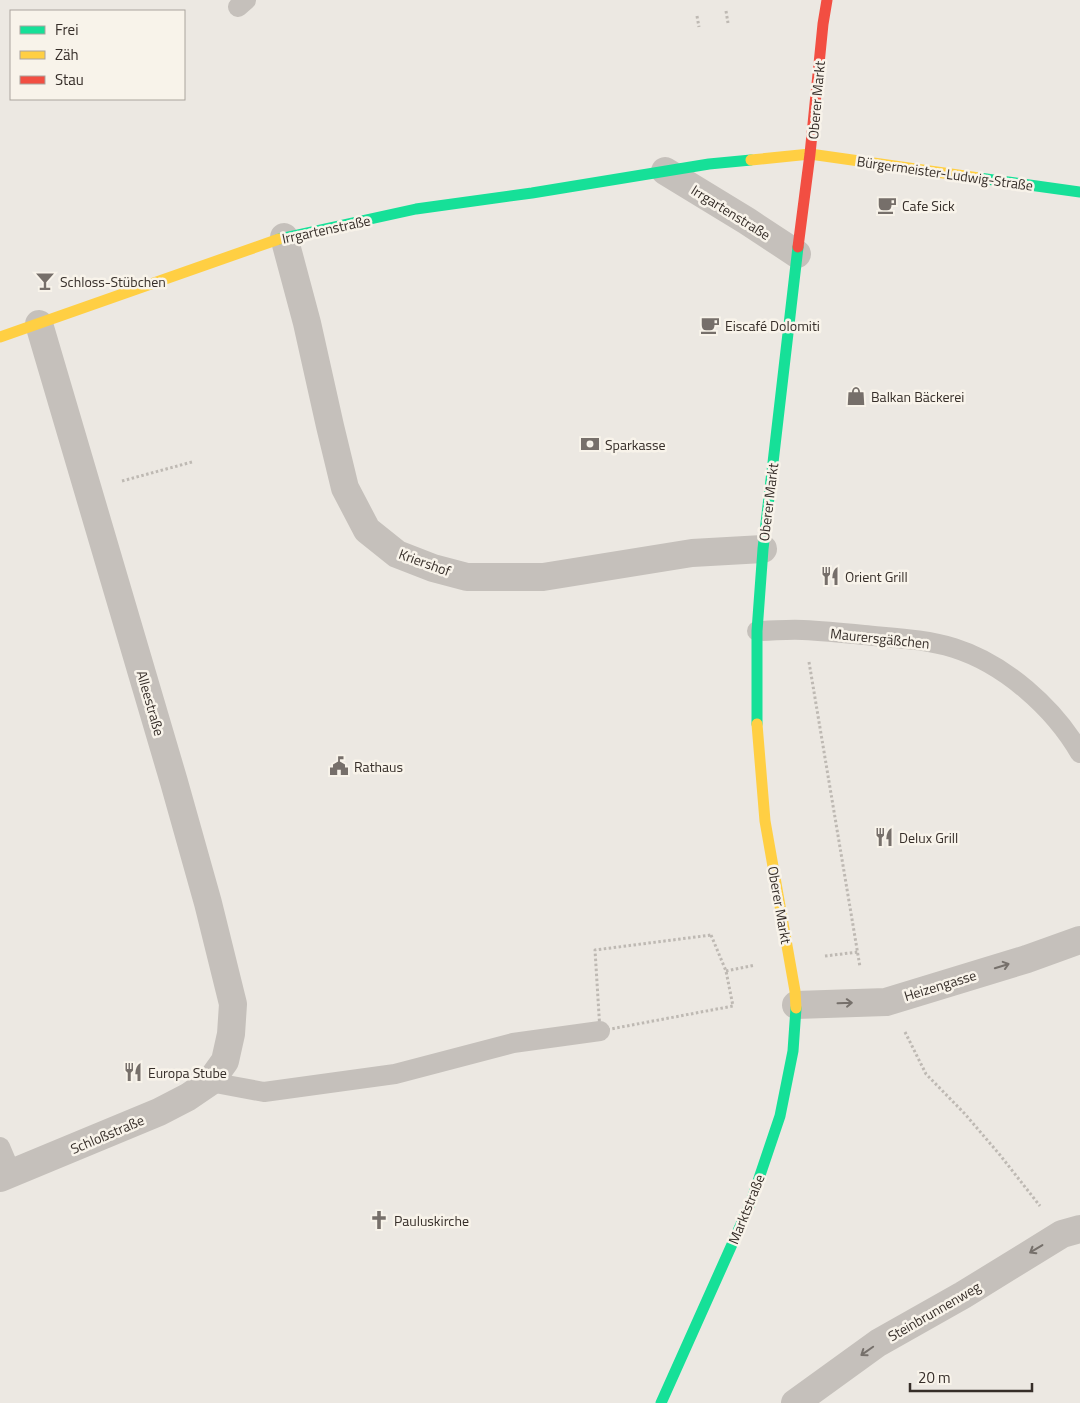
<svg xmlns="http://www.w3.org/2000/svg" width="1080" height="1403" font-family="'Titillium Web',sans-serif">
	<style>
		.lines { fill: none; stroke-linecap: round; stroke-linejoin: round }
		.path { stroke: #beb9b3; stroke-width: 3; stroke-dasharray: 2.5 2.5; stroke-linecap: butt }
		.lane { stroke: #c5c0bb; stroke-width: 20 }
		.street { stroke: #c5c0bb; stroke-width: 28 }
		.fast { stroke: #16e098; stroke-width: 11 }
		.slow { stroke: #ffcf43; stroke-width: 11 }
		.jam { stroke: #f24e42; stroke-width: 11 }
		.oneway { stroke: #76706b }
		.labels { text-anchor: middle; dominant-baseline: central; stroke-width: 5; stroke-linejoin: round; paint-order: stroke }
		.street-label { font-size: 14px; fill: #362e29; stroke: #f8f3ea }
		.poi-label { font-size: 14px; fill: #362e29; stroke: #f8f3ea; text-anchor: start }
	</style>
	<rect width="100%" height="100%" fill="#ece8e2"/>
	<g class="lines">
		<path class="path" d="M726 11 728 23
			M697 16 699 27
			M122 481 192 462
			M809 662 860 967
			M711 935 726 971 733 1006 600 1031 595 950Z
			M825 956 858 952
			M726 971 755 965
			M905 1032 926 1074 965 1114 1000 1155 1040 1206"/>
		<path class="lane" d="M238 7 246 0
			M757 631C773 631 788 629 803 630 823 631 844 633 864 635 894 638 925 639 954 648 1005 664 1054 708 1080 753
			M210 1082 264 1092 395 1074 513 1043 600 1031
			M0 1147 11 1173"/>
		<path class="street" d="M665 171 747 221 797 254
			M284 237 307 323 330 426 345 488 367 530 397 554 433 568 467 577H543L692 553 763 549
			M796 1005 886 1002 1027 959 1080 940
			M0 1178 159 1112 188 1097 210 1082 225 1061 231 1034 233 1004 208 903 174 782 39 324
			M795 1403 878 1343 963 1295 1062 1234 1080 1229"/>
		<path class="fast" d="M979 178 1080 192
			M279 239 416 209 532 193 709 164 751 160
			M757 724V631L763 549 798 247
			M661 1403 751 1202 780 1116 793 1051 796 1008"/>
		<path class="slow" d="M751 160 810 154 979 178
			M0 337 279 239
			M757 724 765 821 795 991 796 1008"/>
		<path class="jam" d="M798 247 810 154 823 24 827 0"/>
	</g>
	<defs><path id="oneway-shaft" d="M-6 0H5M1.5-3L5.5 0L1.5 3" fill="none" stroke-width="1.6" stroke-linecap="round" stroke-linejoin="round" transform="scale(1.25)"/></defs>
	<g class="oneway">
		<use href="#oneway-shaft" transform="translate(1002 966) rotate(-17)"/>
		<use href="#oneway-shaft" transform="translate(845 1003) rotate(-2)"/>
		<use href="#oneway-shaft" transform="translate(1036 1249) rotate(149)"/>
		<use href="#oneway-shaft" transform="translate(867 1351) rotate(145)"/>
	</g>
	<defs>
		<g id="cafe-bare" transform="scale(1.5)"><path d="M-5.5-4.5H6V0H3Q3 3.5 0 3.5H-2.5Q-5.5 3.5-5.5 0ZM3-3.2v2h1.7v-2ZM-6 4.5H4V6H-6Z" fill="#766f6a" stroke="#f8f3ea" stroke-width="2.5" paint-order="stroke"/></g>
		<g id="bar-bare" transform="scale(1.5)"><path d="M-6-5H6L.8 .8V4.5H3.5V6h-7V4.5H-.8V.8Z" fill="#766f6a" stroke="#f8f3ea" stroke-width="2.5" paint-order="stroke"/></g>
		<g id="shop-bare" transform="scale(1.5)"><path d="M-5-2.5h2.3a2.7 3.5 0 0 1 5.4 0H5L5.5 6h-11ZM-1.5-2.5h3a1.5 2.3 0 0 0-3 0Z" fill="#766f6a" stroke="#f8f3ea" stroke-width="2.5" paint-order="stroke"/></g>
		<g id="bank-bare" transform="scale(1.5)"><path d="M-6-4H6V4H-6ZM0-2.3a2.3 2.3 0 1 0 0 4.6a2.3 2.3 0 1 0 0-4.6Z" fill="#766f6a" stroke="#f8f3ea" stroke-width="2.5" paint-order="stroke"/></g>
		<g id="restaurant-bare" transform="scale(1.5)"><path d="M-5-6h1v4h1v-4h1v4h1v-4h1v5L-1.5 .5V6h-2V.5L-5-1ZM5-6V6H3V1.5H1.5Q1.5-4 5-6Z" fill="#766f6a" stroke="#f8f3ea" stroke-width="2.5" paint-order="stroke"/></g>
		<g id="civic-bare" transform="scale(1.5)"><path d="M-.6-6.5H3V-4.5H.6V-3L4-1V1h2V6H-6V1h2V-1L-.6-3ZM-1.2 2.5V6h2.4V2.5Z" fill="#766f6a" stroke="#f8f3ea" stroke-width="2.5" paint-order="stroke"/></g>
		<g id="church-bare" transform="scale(1.5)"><path d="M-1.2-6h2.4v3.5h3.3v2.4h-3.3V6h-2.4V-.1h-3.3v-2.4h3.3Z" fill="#766f6a" stroke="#f8f3ea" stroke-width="2.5" paint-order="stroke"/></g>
	</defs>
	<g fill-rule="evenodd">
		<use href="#cafe-bare" x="887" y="205"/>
		<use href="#bar-bare" x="45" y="281"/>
		<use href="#cafe-bare" x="710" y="325"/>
		<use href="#shop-bare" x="856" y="396"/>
		<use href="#bank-bare" x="590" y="444"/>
		<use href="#restaurant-bare" x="830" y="576"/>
		<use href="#civic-bare" x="339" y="766"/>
		<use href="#restaurant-bare" x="884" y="837"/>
		<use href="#restaurant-bare" x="133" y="1072"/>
		<use href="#church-bare" x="379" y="1220"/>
	</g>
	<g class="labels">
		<g class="street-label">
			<text transform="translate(816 100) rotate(-85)">Oberer Markt</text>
			<text transform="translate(945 173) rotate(8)">Bürgermeister-Ludwig-Straße</text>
			<text transform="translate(731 212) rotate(32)">Irrgartenstraße</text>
			<text transform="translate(326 229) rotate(-12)">Irrgartenstraße</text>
			<text transform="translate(768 502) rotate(-83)">Oberer Markt</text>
			<text transform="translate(425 562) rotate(20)">Kriershof</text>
			<text transform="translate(880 638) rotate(6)">Maurersgäßchen</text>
			<text transform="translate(151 703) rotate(74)">Alleestraße</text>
			<text transform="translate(780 905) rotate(80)">Oberer Markt</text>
			<text transform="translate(940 985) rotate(-17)">Heizengasse</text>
			<text transform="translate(107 1134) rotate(-23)">Schloßstraße</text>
			<text transform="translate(746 1209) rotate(-68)">Marktstraße</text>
			<text transform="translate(934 1311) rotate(-30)">Steinbrunnenweg</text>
		</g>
		<g class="poi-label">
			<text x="902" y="205">Cafe Sick</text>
			<text x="60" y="281">Schloss-Stübchen</text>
			<text x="725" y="325">Eiscafé Dolomiti</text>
			<text x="871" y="396">Balkan Bäckerei</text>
			<text x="605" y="444">Sparkasse</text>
			<text x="845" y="576">Orient Grill</text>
			<text x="354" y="766">Rathaus</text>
			<text x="899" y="837">Delux Grill</text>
			<text x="148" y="1072">Europa Stube</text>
			<text x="394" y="1220">Pauluskirche</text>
		</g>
	</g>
	<rect x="10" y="10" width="175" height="90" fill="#f8f3ea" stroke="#aaa49d"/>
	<rect x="20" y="26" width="25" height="8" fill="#16e098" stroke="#aaa49d"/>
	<text x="55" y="35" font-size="15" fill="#362e29">Frei</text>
	<rect x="20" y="51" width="25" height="8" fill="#ffcf43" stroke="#aaa49d"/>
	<text x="55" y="60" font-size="15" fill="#362e29">Zäh</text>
	<rect x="20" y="76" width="25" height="8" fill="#f24e42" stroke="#aaa49d"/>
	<text x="55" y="85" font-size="15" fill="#362e29">Stau</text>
	<path d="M910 1383v8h122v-8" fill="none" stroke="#362e29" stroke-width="2.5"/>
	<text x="918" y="1383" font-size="15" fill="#362e29" stroke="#f8f3ea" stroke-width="4" paint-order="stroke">20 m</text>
</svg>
